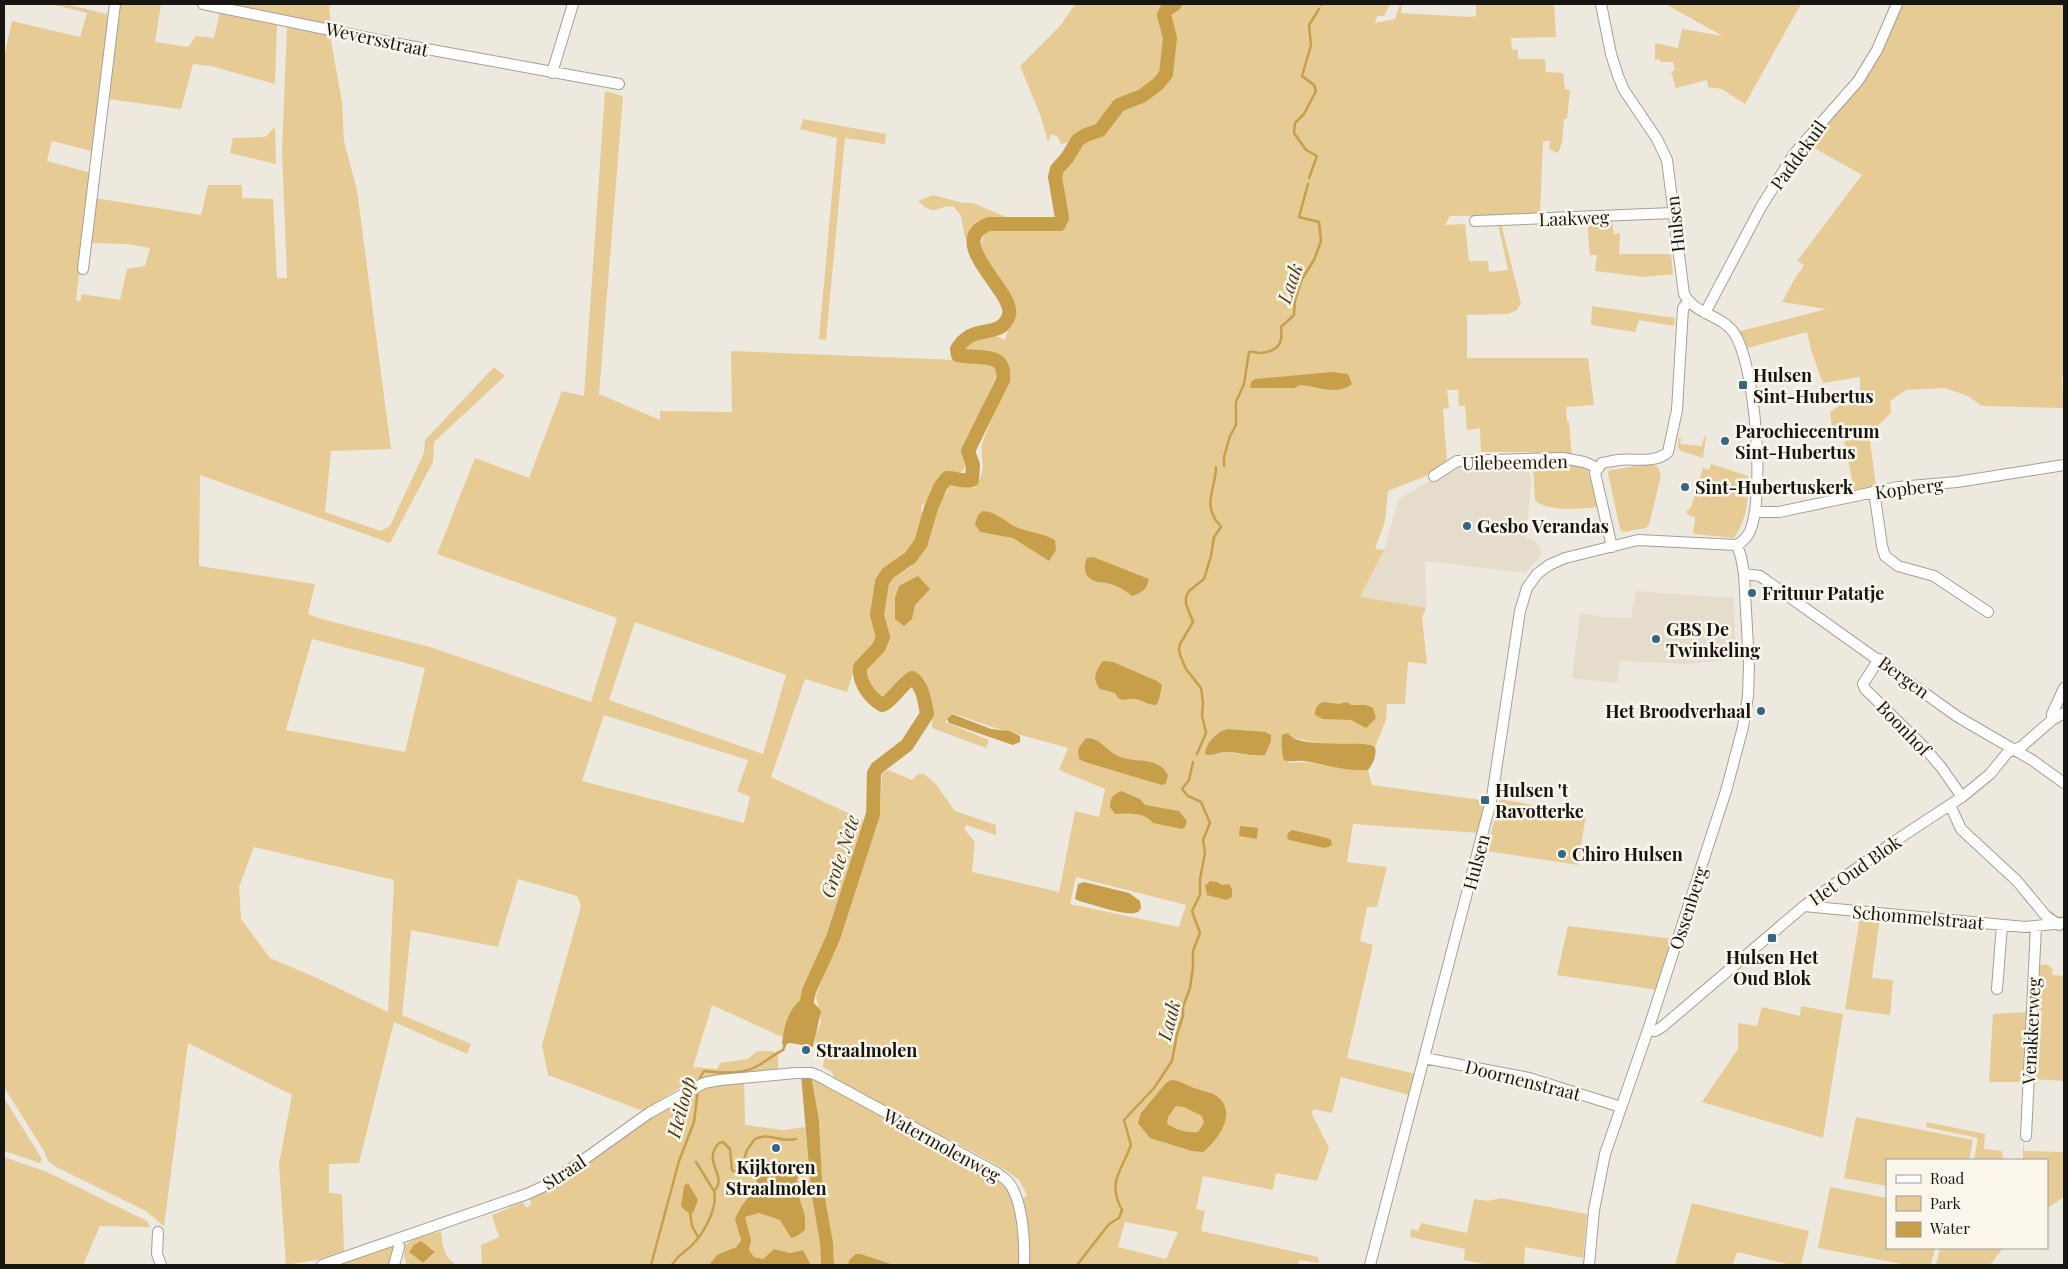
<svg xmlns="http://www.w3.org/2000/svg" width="2068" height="1269" font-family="'Playfair Display',serif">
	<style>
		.built { fill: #e5dccb }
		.green { fill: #e6cb94; fill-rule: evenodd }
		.water { fill: #c79f4b; fill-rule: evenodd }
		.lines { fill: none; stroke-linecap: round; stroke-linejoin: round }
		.stream { stroke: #c79f4b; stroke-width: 2.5 }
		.river { stroke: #c79f4b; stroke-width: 14 }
		.minor-casing { stroke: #a4a096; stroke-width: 12 }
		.minor { stroke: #fff; stroke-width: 10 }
		.poi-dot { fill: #336784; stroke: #fbf6ec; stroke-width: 2 }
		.labels { text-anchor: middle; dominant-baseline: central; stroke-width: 5; stroke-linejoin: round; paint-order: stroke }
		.street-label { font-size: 18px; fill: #171512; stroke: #fbf6ec }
		.poi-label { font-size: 18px; font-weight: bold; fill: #171512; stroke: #fbf6ec; text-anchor: start }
		.water-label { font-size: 19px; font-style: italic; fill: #4d3c18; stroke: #fbf6ec }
	</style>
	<rect width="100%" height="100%" fill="#eee9df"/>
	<path class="built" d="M1460 463 1529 468 1531 480 1526 538 1533 539 1540 547 1541 556 1525 573 1425 561 1426 608 1360 598 1384 550 1399 499Z
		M1636 591 1734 598 1736 659 1687 664 1620 661 1617 683 1572 678 1580 613 1605 617 1631 618Z"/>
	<path class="green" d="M51 4H66L110 15 95 152 52 141 47 161 91 173 76 300 80 301 82 294 120 300 127 269 145 266 150 248 127 244 90 243 95 198 201 215 208 185H242V198L273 199 277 278H287L282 151 287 26 330 35 342 102 344 141 357 190 391 449 331 451 325 512 381 531 390 526 424 453 425 440 494 367 505 376 434 442 433 462 390 543 200 475 199 566 315 584 308 614 318 618 430 647 591 702 617 618 437 554 475 458 529 478 562 391 584 396 605 91 623 96 599 394 660 420V411L732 412 731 351 957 360C970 363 982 359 994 362L997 367V374L971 432C962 443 964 452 968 465L960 473C945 472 938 480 930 491L932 498 921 506C922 513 924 521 922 528 917 543 904 559 891 566 883 571 879 575 876 583 874 593 870 612 874 622 877 628 880 631 879 639L859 661 857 660 847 692 805 679 771 777 863 820 825 941 796 1009 782 1037 712 1005 693 1067 717 1069 720 1063 747 1059 758 1051H772L778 1055V1069L722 1075 689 1082 643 1111 548 1075 542 1045 581 906 577 896 518 879 498 947 411 930 402 1015 471 1044 467 1054 394 1022 359 1163 329 1164V1193L342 1194 344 1251 316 1260 286 1265 279 1164 292 1095 188 1043 164 1226 146 1211 56 1167 48 1161 44 1151 4 1087V57L12 21 80 37 87 13ZM635 622 786 675 763 754 609 700ZM312 639 425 668 405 752 286 730ZM604 715 748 760 737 791 750 797 744 823 582 781ZM254 847 394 880 388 1012 317 978 270 958 241 919 239 887Z
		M119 4H161L155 42 188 47 196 36 214 38 220 11 277 23 275 84 211 66 193 64 181 109 108 99Z
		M219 4H329L331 26Z
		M1075 4H1166C1155 22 1171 52 1162 75L1140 92 1116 104 1100 126 1082 132 1070 142 1061 144 1057 136 1051 134 1048 142 1041 117 1020 66 1061 25Z
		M1179 4H1390L1384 16H1377L1375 23 1395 19 1400 4H1402L1401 13 1470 17 1476 16V4H1554L1556 37 1511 38 1512 49 1518 50V59H1545L1546 72 1563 73 1565 89 1570 90 1567 119H1564L1562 143 1558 153 1549 149 1550 141H1543L1540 215 1450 216 1445 225 1465 224 1469 261H1488L1489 272 1508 270 1498 224 1501 223 1521 303 1517 310 1508 314 1467 315V358H1588L1594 405 1566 407 1567 422H1569L1572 457 1528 452H1481L1480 428 1467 430 1465 406H1459L1458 390H1447L1449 408 1443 409 1447 462 1426 476 1388 491 1385 521 1375 549 1384 550 1360 597 1426 608 1422 617 1427 664 1408 662 1405 704H1387L1386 720 1375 747 1367 744H1323L1290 737 1281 739 1283 751 1289 763C1315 759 1341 772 1368 770L1372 785 1488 801 1480 833 1353 824 1347 862 1387 867 1377 907H1367L1360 941 1373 945 1347 1058 1416 1074 1410 1095 1341 1077 1332 1113 1313 1109 1312 1114 1329 1148 1317 1181 1276 1173 1273 1190 1203 1176 1196 1209 1205 1211 1201 1231 1318 1257 1319 1263 1299 1260 1298 1265H1028L1020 1201 1027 1195 1019 1180 1007 1171 973 1152 835 1081 832 1072 823 1067 826 1046 815 1045 816 1034 821 1022 816 996 841 929 880 814 882 773 888 770 912 780 918 774H924L935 783 955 811 996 825V835L966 825 964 829 975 842 972 872 1059 892 1075 811 1099 817 1105 789 1059 770 1068 748 992 727 952 713 945 722 989 740 986 748 932 728C933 707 932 690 916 675L904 677 884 699H878L869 687 866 671 885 649 888 636 884 620 886 589 892 578 911 567 929 542 939 503 953 482 975 488C990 466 977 456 984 438 992 417 1002 397 1011 376 1006 348 992 352 969 353L966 350V346C980 337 990 331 1005 340L1014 311 1009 295 984 259 981 245 985 232 991 229H1060L1065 221 1061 177 1062 169 1074 159 1088 139 1105 130 1121 108 1142 100 1165 84 1174 62 1175 39 1170 17 1171 11ZM1228 729 1250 731 1256 756 1225 752 1212 754 1206 749 1215 735ZM1076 877 1186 905 1179 927 1070 904ZM1125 1222 1178 1232 1166 1259 1118 1247Z
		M1665 4H1801L1745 104 1722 89 1708 87 1707 80 1676 88 1671 72 1675 70 1673 62H1660V59L1655 60V43L1678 48 1682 29 1723 36Z
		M1901 4H2064V375L2062 376 2064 408 1982 406 1968 396 1945 388 1906 390 1890 401 1891 413 1869 434 1876 485 1855 493 1844 440 1837 427 1832 426 1830 412 1860 391V377L1823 383 1811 350 1807 332 1744 349 1737 332 1826 309 1782 302 1798 273H1799L1804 265 1797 261 1862 175 1807 144 1844 102Z
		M803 119 886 134 885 144 845 138 826 340 819 339 837 138 800 129Z
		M275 127 276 164 230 153 233 138 265 137Z
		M933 195 963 203H973L1011 219 1001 222 990 218C979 224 975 230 970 241L965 238 961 216 954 207C937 204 937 219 918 201Z
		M1587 221H1612L1614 234 1620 233 1619 254H1671L1673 274 1645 277 1595 271 1597 255H1590Z
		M1592 306 1675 318 1674 326 1639 320 1635 332 1591 325Z
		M1704 437H1706L1703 458 1681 451 1678 447 1679 438H1681L1680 444 1702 446Z
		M1561 461 1587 467 1597 507C1578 509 1551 512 1535 501L1533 462Z
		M1651 464 1658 467 1661 476 1649 525 1646 528 1623 532 1620 529 1608 473 1610 470Z
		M1711 464 1748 476C1749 499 1747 519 1734 538L1693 534 1695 517 1690 516 1686 512 1691 507 1703 468 1709 470Z
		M1500 799 1586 815 1578 865 1486 851Z
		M1860 916 1880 917 1872 978 1893 980 1890 1015 1845 1009Z
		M1568 926 1674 939 1658 990 1557 975Z
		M2046 964 2053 969 2052 975 2064 976V1081L2032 1079 2038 966Z
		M1801 1006 1843 1014 1823 1138 1702 1102 1738 1049V1023L1757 1026 1762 1007 1800 1016Z
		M2030 1012 2025 1082H1989L1993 1014Z
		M811 1075 998 1180C1021 1199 1022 1238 1020 1265H894L861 1254 849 1260 848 1265H834L833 1242 822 1181 819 1120Z
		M744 1081 745 1125 783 1130 805 1127 811 1191 820 1243 821 1265H811L803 1250 790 1253 774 1249 763 1259 754 1257 749 1250 750 1240 745 1217 759 1213 781 1220 805 1216 797 1190 798 1167 756 1175C758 1186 754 1195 744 1202 743 1213 744 1242 735 1247 722 1255 720 1251 709 1265H477L482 1264 481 1245 499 1237 492 1215 523 1202 526 1208 531 1205 530 1199 675 1100 715 1083Z
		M4 1098 42 1159 40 1163 4 1151Z
		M1856 1117 1973 1140 1969 1160H1887V1186L1844 1178Z
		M1927 1122 1985 1134 1984 1149 2002 1151 2003 1160H1974L1978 1138 1926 1127Z
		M2023 1141 2024 1151 2064 1152V1197L2047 1208V1160H2023Z
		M4 1157 47 1172 147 1221 150 1227 100 1226 83 1265H4Z
		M1830 1187 1887 1198V1248H1935L1931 1265H1907L1818 1248Z
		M1501 1198 1587 1214 1583 1258 1525 1247 1524 1265H1489L1464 1260 1465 1249 1410 1237 1411 1229 1418 1231 1421 1223 1467 1233 1474 1199 1488 1201Z
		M1692 1203 1809 1231 1801 1265H1791L1737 1252 1733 1265H1675Z
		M441 1231C442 1244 444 1260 458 1265H407L404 1257 405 1245 414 1239ZM429 1247 432 1249 434 1254 423 1263 410 1253Z
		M388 1246H393L395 1250 389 1265H333Z
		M1940 1248H2003L1990 1265H1936Z"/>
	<path class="water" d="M1332 372 1348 374 1352 384C1338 396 1316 386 1300 385L1294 388H1250L1251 382 1255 379Z
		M983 511C997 512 1004 521 1016 527 1029 533 1041 532 1055 540L1056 550 1049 561 1013 538 980 532 975 524 978 515Z
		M1093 557 1149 579C1147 589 1142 593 1132 596 1125 590 1116 585 1107 583 1103 582 1098 583 1095 581 1084 578 1083 566 1087 558Z
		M918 576 930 589 915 605 912 619 904 626 895 619V598L899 586Z
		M1103 661 1113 662 1157 681 1162 685 1159 700 1156 705C1148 705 1144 701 1136 699 1126 697 1121 705 1115 693L1100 689C1092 679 1095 671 1103 661Z
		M1323 702 1339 704 1347 702 1351 705H1365L1373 708 1376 718 1366 728 1351 720 1323 719 1315 715C1315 708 1317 705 1323 702Z
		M952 714 991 729 1009 731 1020 736V742L1013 745 949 723 947 719Z
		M1228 729 1265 732 1271 735V741L1265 755C1251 757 1239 752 1225 752 1218 752 1212 757 1205 754 1206 743 1217 731 1228 729Z
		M1288 733C1297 749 1355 741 1371 745L1375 747C1377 755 1373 764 1368 770 1347 772 1324 764 1303 761 1296 760 1291 763 1284 760 1282 756 1281 740 1282 735Z
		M1086 738C1100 738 1105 749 1116 755 1133 765 1156 754 1168 775L1166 783 1162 785 1085 762 1079 759 1078 749Z
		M1121 791 1140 799 1145 805 1179 811 1187 821 1185 827 1182 829 1153 823C1145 812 1128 813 1115 814L1110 807C1110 799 1113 794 1121 791Z
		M1240 826 1258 828 1257 839 1239 836Z
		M1292 830 1327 838 1331 840 1332 845 1325 848 1289 840 1287 838 1288 833Z
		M1210 881 1217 882 1222 885 1229 884 1232 889V897L1227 900 1207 895 1205 886Z
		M1084 882 1129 893 1140 901 1141 908C1139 911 1139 912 1135 913 1126 916 1091 904 1079 901L1075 899 1078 884Z
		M805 997 813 1002 821 1011 813 1047 790 1043 782 1045C783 1027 789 1006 805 997Z
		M801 1075H811L819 1120 822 1181 833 1242 834 1265H821L820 1243 811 1191Z
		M1171 1080C1179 1080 1186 1085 1194 1088 1202 1091 1213 1092 1219 1098 1237 1114 1217 1141 1203 1152L1192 1151 1150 1138 1138 1123 1141 1113 1166 1083ZM1176 1106 1184 1107 1202 1116 1204 1123 1198 1132C1186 1133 1177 1130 1167 1124L1168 1117Z
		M771 1160 791 1163 798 1167 797 1190 805 1216V1230L797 1236 791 1238 780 1220 759 1213 745 1217 751 1240 749 1250 754 1257 763 1259 774 1249 790 1253 803 1250 811 1265H709L717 1255 736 1247 741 1240 735 1219C737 1214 740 1208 743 1204 751 1192 759 1193 756 1175L764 1163Z
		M688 1183 698 1200 693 1213 687 1212 681 1206 684 1186Z
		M421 1241 435 1252 423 1263 409 1252 414 1245Z
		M856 1254H861L894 1265H848L849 1260Z"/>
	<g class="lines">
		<path class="stream" d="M1321 5V4
			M1309 178 1317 156 1306 150 1294 133 1295 123 1304 114 1316 91 1314 85 1302 76 1311 45 1309 25 1319 9
			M1224 466V457L1230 436 1236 425V402L1244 384 1249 352C1253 351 1257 353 1261 353 1279 351 1283 343 1281 327L1294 315 1295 300 1302 279 1314 260 1321 241 1319 222 1299 217 1308 184
			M1197 754 1206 733 1202 716 1203 703 1201 688 1186 669 1180 655 1179 649 1180 644 1193 622 1186 604V597L1189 591 1204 579 1211 556 1214 537 1221 527C1219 523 1215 521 1214 517 1205 500 1216 485 1216 467
			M2048 911 2057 918H2064
			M699 1083 700 1078 704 1071C722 1073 744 1075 759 1065 768 1060 774 1054 783 1050L786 1042
			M696 1162 714 1191
			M690 1212 692 1226 698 1237
			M651 1265 679 1161 694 1122 698 1089
			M672 1265C679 1253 686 1252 694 1243 705 1231 718 1207 714 1191 729 1176 701 1162 719 1143L723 1142 730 1149 732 1170 736 1173 740 1172 747 1150 755 1139C768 1132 782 1143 796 1139
			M1077 1265 1109 1224 1119 1218 1122 1210C1107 1182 1121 1172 1131 1145L1124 1120 1154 1088 1172 1061 1177 1034 1183 1016V1007L1190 988 1193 967V951L1200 933 1192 911 1200 895V879L1205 853 1203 840 1210 823 1201 802 1188 796 1182 789 1189 780 1193 762"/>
		<path class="river" d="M804 1015 809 991 833 938 873 814 874 773 877 768 907 745 927 714C925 703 923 685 912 678 902 684 890 703 882 705 870 698 858 682 860 667L879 647 883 637 877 615 882 582 888 573 910 558 921 543 931 508 940 487 947 478C956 478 963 482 972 480L973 465 968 451 1003 380C1007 350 977 360 958 355L957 349C960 344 965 339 970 336 984 328 1003 335 1009 315 1015 291 943 242 989 224H1059L1062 218 1055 177 1057 169 1067 158 1078 140 1086 135 1100 130 1119 105 1142 96 1158 84 1166 74 1170 38 1164 15 1167 9 1175 4"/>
		<g class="minor-casing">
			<path id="minor" d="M203 4 388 42 619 84
				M552 73 573 4
				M1475 221 1673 213
				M83 269 115 4
				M1705 313 1761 207 1794 154 1858 81 1877 50 1897 4
				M1434 476 1457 461 1563 458 1584 462 1598 468
				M1874 491 1882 546 1885 556 1898 566 1934 576 1988 612
				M1755 512H1779L1898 487 1957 482 2064 465
				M1612 547 1595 473 1602 463C1607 462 1613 461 1618 460 1634 458 1655 464 1668 452L1677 410 1683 308 1689 301
				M1744 574 1760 576 1958 717 2032 760 2064 783
				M1879 659 1863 684 1865 689 1923 746 1941 767 1962 797
				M2052 720V714L2064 688
				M1950 805 1961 829 2017 881 2046 916 2059 925
				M1804 906 2025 927 2064 923
				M1997 989 2002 925
				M1648 1030 1655 1031 1662 1027 1804 906 1895 841 1962 797 1990 774 2008 752 2021 747 2052 720 2064 713
				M1424 1058 1529 1078 1621 1107
				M2026 1136 2036 926
				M158 1232 157 1254 161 1265
				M322 1265 527 1194 551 1183 649 1113 704 1083 720 1080 796 1073H811L817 1075 997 1173C1001 1176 1006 1179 1009 1183 1023 1201 1025 1243 1024 1265
				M394 1265 399 1247 398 1239
				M1370 1265 1492 797 1520 611 1527 588 1537 574 1549 565 1565 558 1638 540 1737 545C1743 541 1747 538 1750 531 1765 496 1756 366 1734 333 1722 315 1694 314 1684 294L1667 160 1657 139 1624 90 1618 76 1611 54 1601 4
				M1589 1265 1594 1210 1605 1154 1648 1030 1726 791 1743 727 1748 696 1749 665 1744 574 1741 557 1737 545"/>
		</g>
		<use href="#minor" class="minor"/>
	</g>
	<g class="poi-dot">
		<rect x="1738" y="380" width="10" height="10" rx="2.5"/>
		<circle cx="1725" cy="441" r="5"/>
		<circle cx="1685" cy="487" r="5"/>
		<circle cx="1467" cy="526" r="5"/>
		<circle cx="1752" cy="593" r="5"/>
		<circle cx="1656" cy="639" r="5"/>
		<circle cx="1761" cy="711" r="5"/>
		<rect x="1480" y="795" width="10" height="10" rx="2.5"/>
		<circle cx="1562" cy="854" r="5"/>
		<rect x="1767" y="933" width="10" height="10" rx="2.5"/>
		<circle cx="806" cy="1050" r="5"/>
		<circle cx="776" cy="1148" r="5"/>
	</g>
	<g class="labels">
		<g class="street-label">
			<text transform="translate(377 39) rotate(12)">Weversstraat</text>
			<text transform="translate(1798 155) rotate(-54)">Paddekuil</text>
			<text transform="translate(1574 218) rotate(-2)">Laakweg</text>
			<text transform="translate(1675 224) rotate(-96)">Hulsen</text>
			<text transform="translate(1515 462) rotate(-1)">Uilebeemden</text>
			<text transform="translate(1909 488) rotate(-7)">Kopberg</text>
			<text transform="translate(1904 677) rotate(36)">Bergen</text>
			<text transform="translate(1904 728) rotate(46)">Boonhof</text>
			<text transform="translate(1476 862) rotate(-75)">Hulsen</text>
			<text transform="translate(1855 870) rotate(-35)">Het Oud Blok</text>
			<text transform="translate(1688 908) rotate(-72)">Ossenberg</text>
			<text transform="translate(1918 917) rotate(5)">Schommelstraat</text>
			<text transform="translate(2031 1031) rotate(-87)">Venakkerweg</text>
			<text transform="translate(1523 1080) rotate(14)">Doornenstraat</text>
			<text transform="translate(942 1145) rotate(29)">Watermolenweg</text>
			<text transform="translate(564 1172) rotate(-33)">Straal</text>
		</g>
		<g class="poi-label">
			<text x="1753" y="375">Hulsen<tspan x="1753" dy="21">Sint-Hubertus</tspan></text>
			<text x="1735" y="431">Parochiecentrum<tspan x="1735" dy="21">Sint-Hubertus</tspan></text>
			<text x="1695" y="487">Sint-Hubertuskerk</text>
			<text x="1477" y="526">Gesbo Verandas</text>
			<text x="1762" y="593">Frituur Patatje</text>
			<text x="1666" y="629">GBS De<tspan x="1666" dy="21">Twinkeling</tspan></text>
			<text x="1751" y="711" text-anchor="end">Het Broodverhaal</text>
			<text x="1495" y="790">Hulsen 't<tspan x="1495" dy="21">Ravotterke</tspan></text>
			<text x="1572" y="854">Chiro Hulsen</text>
			<text x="1772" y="957" text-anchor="middle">Hulsen Het<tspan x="1772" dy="21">Oud Blok</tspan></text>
			<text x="816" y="1050">Straalmolen</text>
			<text x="776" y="1167" text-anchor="middle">Kijktoren<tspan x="776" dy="21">Straalmolen</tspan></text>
		</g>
		<g class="water-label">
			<text transform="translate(1289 283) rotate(-71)">Laak</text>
			<text transform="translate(839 856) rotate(-72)">Grote Nete</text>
			<text transform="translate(1168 1020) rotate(-76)">Laak</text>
			<text transform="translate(680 1107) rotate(-75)">Heiloop</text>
		</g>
	</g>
	<rect width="2068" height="1269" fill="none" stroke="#171512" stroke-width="10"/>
	<rect x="1886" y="1159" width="162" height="90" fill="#fbf6ec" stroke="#a09c95"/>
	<rect x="1896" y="1175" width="25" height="8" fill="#ffffff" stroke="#a09c95"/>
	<text x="1930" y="1184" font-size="15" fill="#171512">Road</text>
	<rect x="1896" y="1196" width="25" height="15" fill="#e6cb94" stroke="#a09c95"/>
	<text x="1930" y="1209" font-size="15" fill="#171512">Park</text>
	<rect x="1896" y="1222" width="25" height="15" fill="#c79f4b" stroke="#a09c95"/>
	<text x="1930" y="1234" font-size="15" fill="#171512">Water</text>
</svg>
